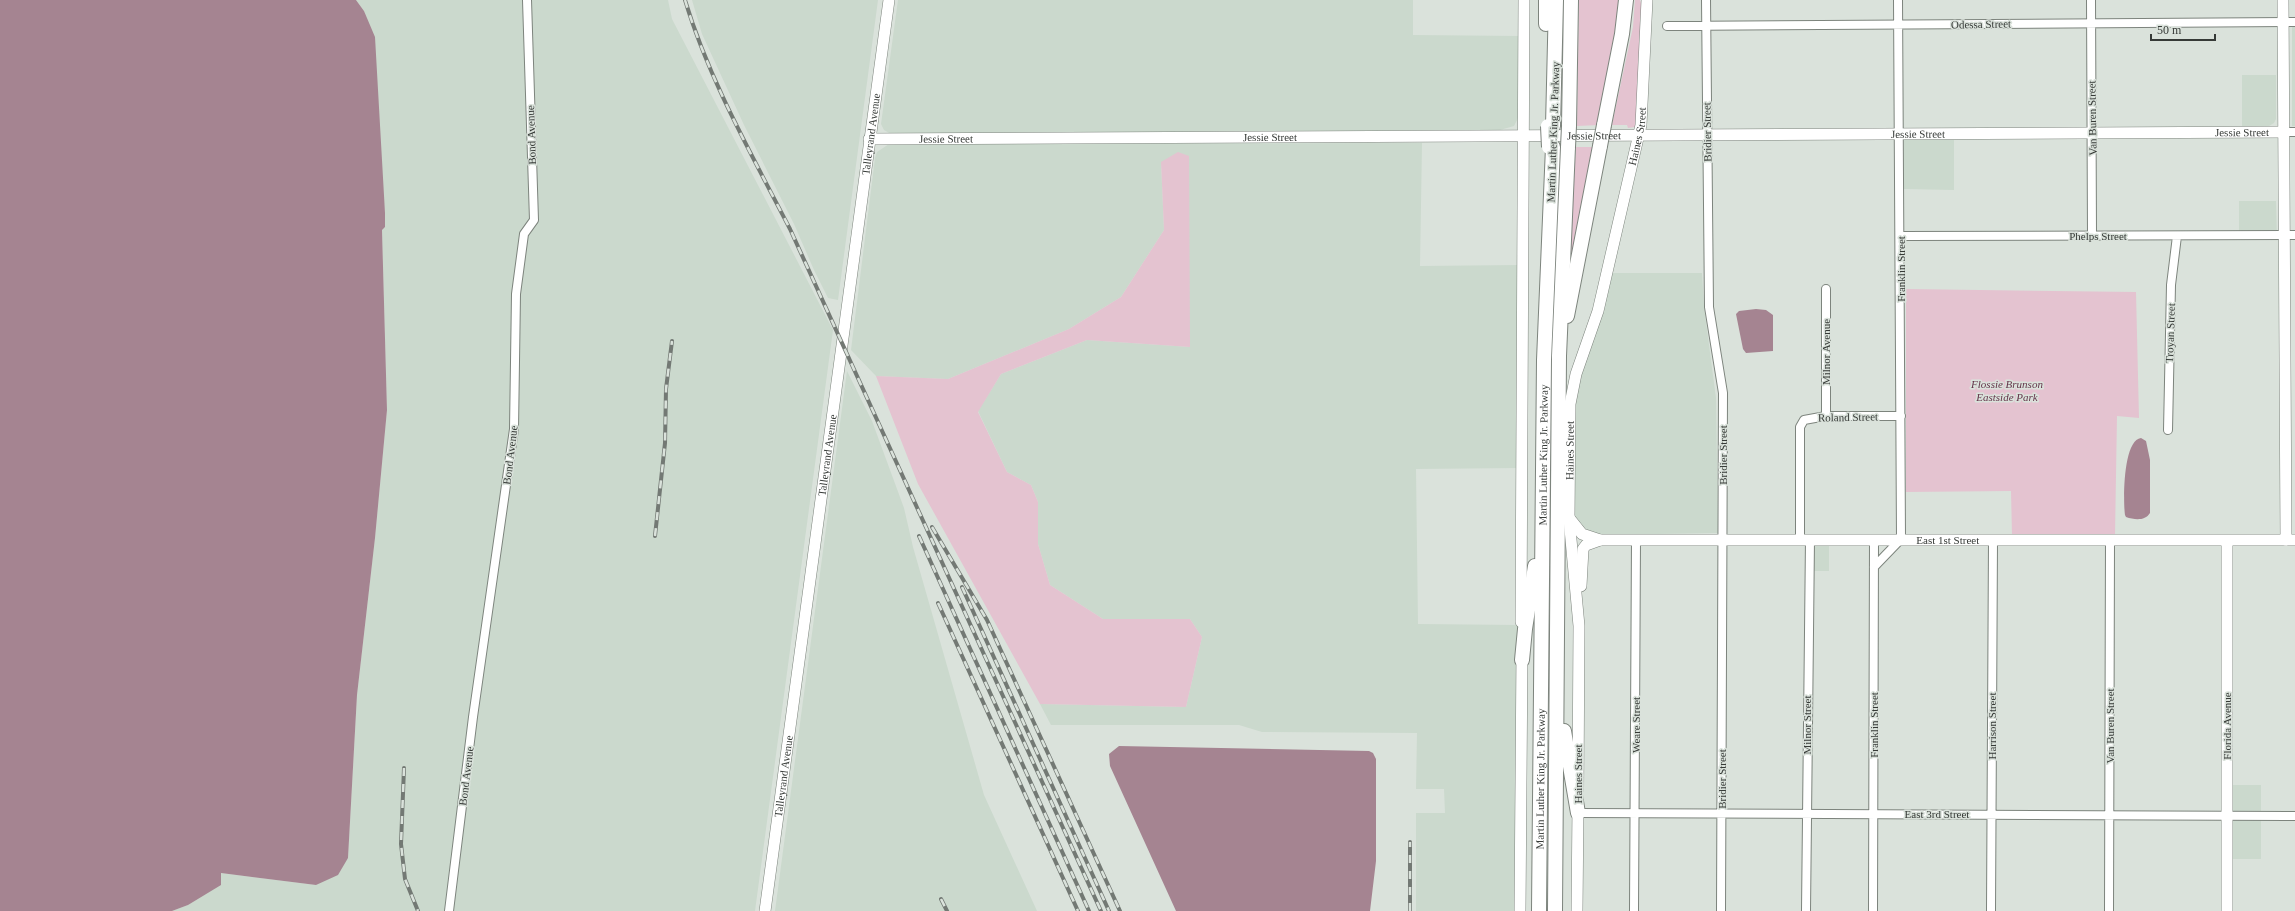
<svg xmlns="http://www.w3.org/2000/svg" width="2295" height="911" font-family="Georgia,serif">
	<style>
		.built { fill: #cbd9cd }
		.green { fill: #e4c3d0 }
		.water { fill: #a58491 }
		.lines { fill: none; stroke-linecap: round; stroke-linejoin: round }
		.street-casing { stroke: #7d847d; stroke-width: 10 }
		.secondary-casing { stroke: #7d847d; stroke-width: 12 }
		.highway-casing { stroke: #7d847d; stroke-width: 16 }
		.street { stroke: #fff; stroke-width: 8 }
		.secondary { stroke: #fff; stroke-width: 11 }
		.highway { stroke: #fff; stroke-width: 14 }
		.rail-casing { stroke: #737974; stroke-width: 4 }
		.rail { stroke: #dae2db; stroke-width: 2.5; stroke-dasharray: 8; stroke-linecap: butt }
		.highway-bridge-casing { stroke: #7d847d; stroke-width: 16; stroke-linecap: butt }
		.highway-bridge { stroke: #fff; stroke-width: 14 }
		.labels { text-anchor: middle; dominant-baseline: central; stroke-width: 3; stroke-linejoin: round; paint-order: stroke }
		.street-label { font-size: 11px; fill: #363a37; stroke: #dae2db }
		.park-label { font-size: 11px; font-style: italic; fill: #64344a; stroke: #dae2db }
	</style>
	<rect width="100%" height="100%" fill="#dae2db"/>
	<path class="built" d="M356 0H668L672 19 833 330 755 911H172L188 905 221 873 316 885 348 858 357 695 375 538 387 410 382 230 385 227V213L364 11Z
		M692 0H878L838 300 828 298 814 270 794 224 744 125 702 34Z
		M898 0H1413V35L1520 36 1519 116 1514 126 1500 130 891 134 884 130 881 124Z
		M2292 17H2295V126H2292Z
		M2242 75H2276V119L2274 123 2269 126H2242Z
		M1904 140H1954V190L1904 189Z
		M1422 143 1420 266 1519 265V468L1416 469 1418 624 1518 625 1516 911H1416V813H1445L1444 789H1416L1417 733 1262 732 1239 725H1051L1040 704 1186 707 1202 637 1190 619H1103L1050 585 1038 544V502L1031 485 1007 472 978 411 1001 374 1087 340 1190 347 1161 162 1164 230 1121 297 1069 329 948 379 876 376 851 350 875 158 877 152 889 144Z
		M2239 201H2276L2277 240 2239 239Z
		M1610 273H1702L1704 307 1716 398 1718 533 1596 535 1581 531 1574 522 1573 400Z
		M847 371 872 421 904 508 913 547 984 795 1037 911H775Z
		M1806 545H1829V571H1805Z
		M2233 785H2261V859H2233Z"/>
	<path class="green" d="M1579 0H1624L1599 125 1577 126Z
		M1635 0H1640L1643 9 1641 94 1635 127 1628 128 1627 125H1612L1633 27Z
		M1576 147H1594L1568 276Z
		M1178 152 1189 156 1190 347 1087 340 1001 374 978 412 1007 472 1031 485 1038 502V544L1050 585 1103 619H1190L1202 637 1186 707 1040 704 918 484 876 376 948 379 1069 329 1121 297 1164 230 1161 162Z
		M1906 289 2136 292 2139 418 2117 416 2115 536 2012 535 2011 491 1906 492Z"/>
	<path class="water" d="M0 0H356L364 11 375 37 385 213V227L382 230 387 410 375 538 357 695 348 858 338 875 316 885 221 873V885L188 905 172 911H0Z
		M1756 309 1766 310 1773 315V351L1746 353 1743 349 1736 314 1739 311Z
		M2141 438 2146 441 2150 460V513C2145 521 2135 520 2126 517L2125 515C2123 501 2123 440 2141 438Z
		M1119 746 1369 751 1373 753 1376 759V861L1370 911H1176L1110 766 1109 754Z"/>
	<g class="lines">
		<g class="street-casing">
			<path id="street" d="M1706 0 1709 307 1723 393 1721 911
				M2091 0 2092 235
				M1667 26 2295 22
				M2285 132H2295
				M1901 236 2295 235
				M1826 416V289
				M2168 430 2171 285 2177 236
				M1800 539V427L1804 420 1826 416H1901
				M1874 567 1901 539 1898 0
				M1578 813 2295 816
				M449 911 473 717 514 429 516 294 524 234 534 220 527 0
				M1634 911 1636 540
				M1806 911 1810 539
				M1873 911 1874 539
				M1991 911 1993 540
				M2109 911 2110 541"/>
		</g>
		<g class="secondary-casing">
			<g id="secondary">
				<path d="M2283 0 2286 540"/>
				<path id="s1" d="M869 139 2285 132"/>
				<path id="s2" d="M1570 519 1582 534 1600 540H2295"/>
				<path d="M1581 586 1583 549 1586 545 1600 540"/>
				<path d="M1521 622 1524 0"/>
				<path id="s3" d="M1578 789 1579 626 1569 518 1570 404 1576 374 1598 311 1641 125 1647 0"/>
				<path id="s4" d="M765 911 889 0"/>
				<path d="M1520 911 1522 652"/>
				<path d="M1577 911 1578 806"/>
				<path d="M2227 911V541"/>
			</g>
		</g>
		<g class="highway-casing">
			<g id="highway">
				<path d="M1546 0V24"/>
				<path d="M1604 125 1622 34 1626 0"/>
				<path d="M1553 126 1556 0"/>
				<path d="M1569 126 1571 0"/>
				<path d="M1567 316 1600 146"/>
				<path d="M1522 660 1525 629 1535 566"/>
				<path d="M1564 731 1578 813"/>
				<path id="s5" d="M1539 911 1544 360 1553 147"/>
				<path d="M1555 911 1559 356 1568 147"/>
			</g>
		</g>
		<use href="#street" class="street"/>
		<use href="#secondary" class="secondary"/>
		<use href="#highway" class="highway"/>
		<g class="rail-casing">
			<path id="rail" d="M685 0C709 80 752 155 790 229L1101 911
				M932 527 987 620 1120 911
				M655 536 665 443 666 389 672 341
				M919 536 1089 911
				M962 587 1109 911
				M938 603 1078 911
				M404 768 401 844 405 879 418 911
				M941 899 947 911
				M1410 911V842"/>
		</g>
		<use href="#rail" class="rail"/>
		<g class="highway-bridge-casing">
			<path id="highway-bridge" d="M1548 126 1549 147
				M1600 146 1604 125
				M1568 147 1569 126"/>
		</g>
		<use href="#highway-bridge" class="highway-bridge"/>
	</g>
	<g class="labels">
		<g class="street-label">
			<text transform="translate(1981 24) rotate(-1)">Odessa Street</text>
			<text transform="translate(2092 118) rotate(-91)">Van Buren Street</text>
			<text transform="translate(1553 132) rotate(-88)">Martin Luther King Jr. Parkway</text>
			<text transform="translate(1707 132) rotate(-91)">Bridier Street</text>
			<text stroke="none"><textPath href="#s1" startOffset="1373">Jessie Street</textPath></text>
			<text stroke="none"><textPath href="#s4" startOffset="784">Talleyrand Avenue</textPath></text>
			<text stroke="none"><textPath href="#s1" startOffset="1049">Jessie Street</textPath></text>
			<text transform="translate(531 135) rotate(-92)">Bond Avenue</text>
			<text stroke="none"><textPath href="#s1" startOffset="725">Jessie Street</textPath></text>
			<text stroke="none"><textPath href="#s1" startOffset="401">Jessie Street</textPath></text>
			<text stroke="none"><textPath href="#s3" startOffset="662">Haines Street</textPath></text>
			<text stroke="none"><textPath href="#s1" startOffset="77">Jessie Street</textPath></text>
			<text x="2098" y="236">Phelps Street</text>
			<text transform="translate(1901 269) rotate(-90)">Franklin Street</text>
			<text transform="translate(2170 333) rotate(-88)">Troyan Street</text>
			<text transform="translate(1826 352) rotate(-90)">Milnor Avenue</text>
			<text transform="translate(1848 417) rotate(-1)">Roland Street</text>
			<text stroke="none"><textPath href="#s3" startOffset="339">Haines Street</textPath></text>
			<text transform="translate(510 455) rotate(-83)">Bond Avenue</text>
			<text stroke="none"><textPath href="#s4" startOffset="460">Talleyrand Avenue</textPath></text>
			<text stroke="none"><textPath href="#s5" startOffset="456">Martin Luther King Jr. Parkway</textPath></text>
			<text transform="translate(1723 455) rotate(-90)">Bridier Street</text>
			<text stroke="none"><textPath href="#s2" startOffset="386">East 1st Street</textPath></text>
			<text transform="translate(1636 725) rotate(-90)">Weare Street</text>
			<text transform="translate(1807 725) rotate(-90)">Milnor Street</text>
			<text transform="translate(1874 725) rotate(-90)">Franklin Street</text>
			<text transform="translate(1992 726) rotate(-90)">Harrison Street</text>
			<text transform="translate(2110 726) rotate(-90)">Van Buren Street</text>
			<text transform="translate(2227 726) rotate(-90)">Florida Avenue</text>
			<text transform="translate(1578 774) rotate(-90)">Haines Street</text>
			<text transform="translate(466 776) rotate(-83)">Bond Avenue</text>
			<text stroke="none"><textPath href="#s4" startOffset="136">Talleyrand Avenue</textPath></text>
			<text stroke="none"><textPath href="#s5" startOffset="132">Martin Luther King Jr. Parkway</textPath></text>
			<text transform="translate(1722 779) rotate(-90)">Bridier Street</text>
			<text x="1937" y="814">East 3rd Street</text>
		</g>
		<g class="park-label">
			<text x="2007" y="384">Flossie Brunson<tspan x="2007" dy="13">Eastside Park</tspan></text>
		</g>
	</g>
	<path d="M2151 34v6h64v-6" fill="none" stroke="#363a37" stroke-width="2"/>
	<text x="2157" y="34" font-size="12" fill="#363a37" stroke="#dae2db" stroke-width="3" paint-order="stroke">50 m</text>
</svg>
